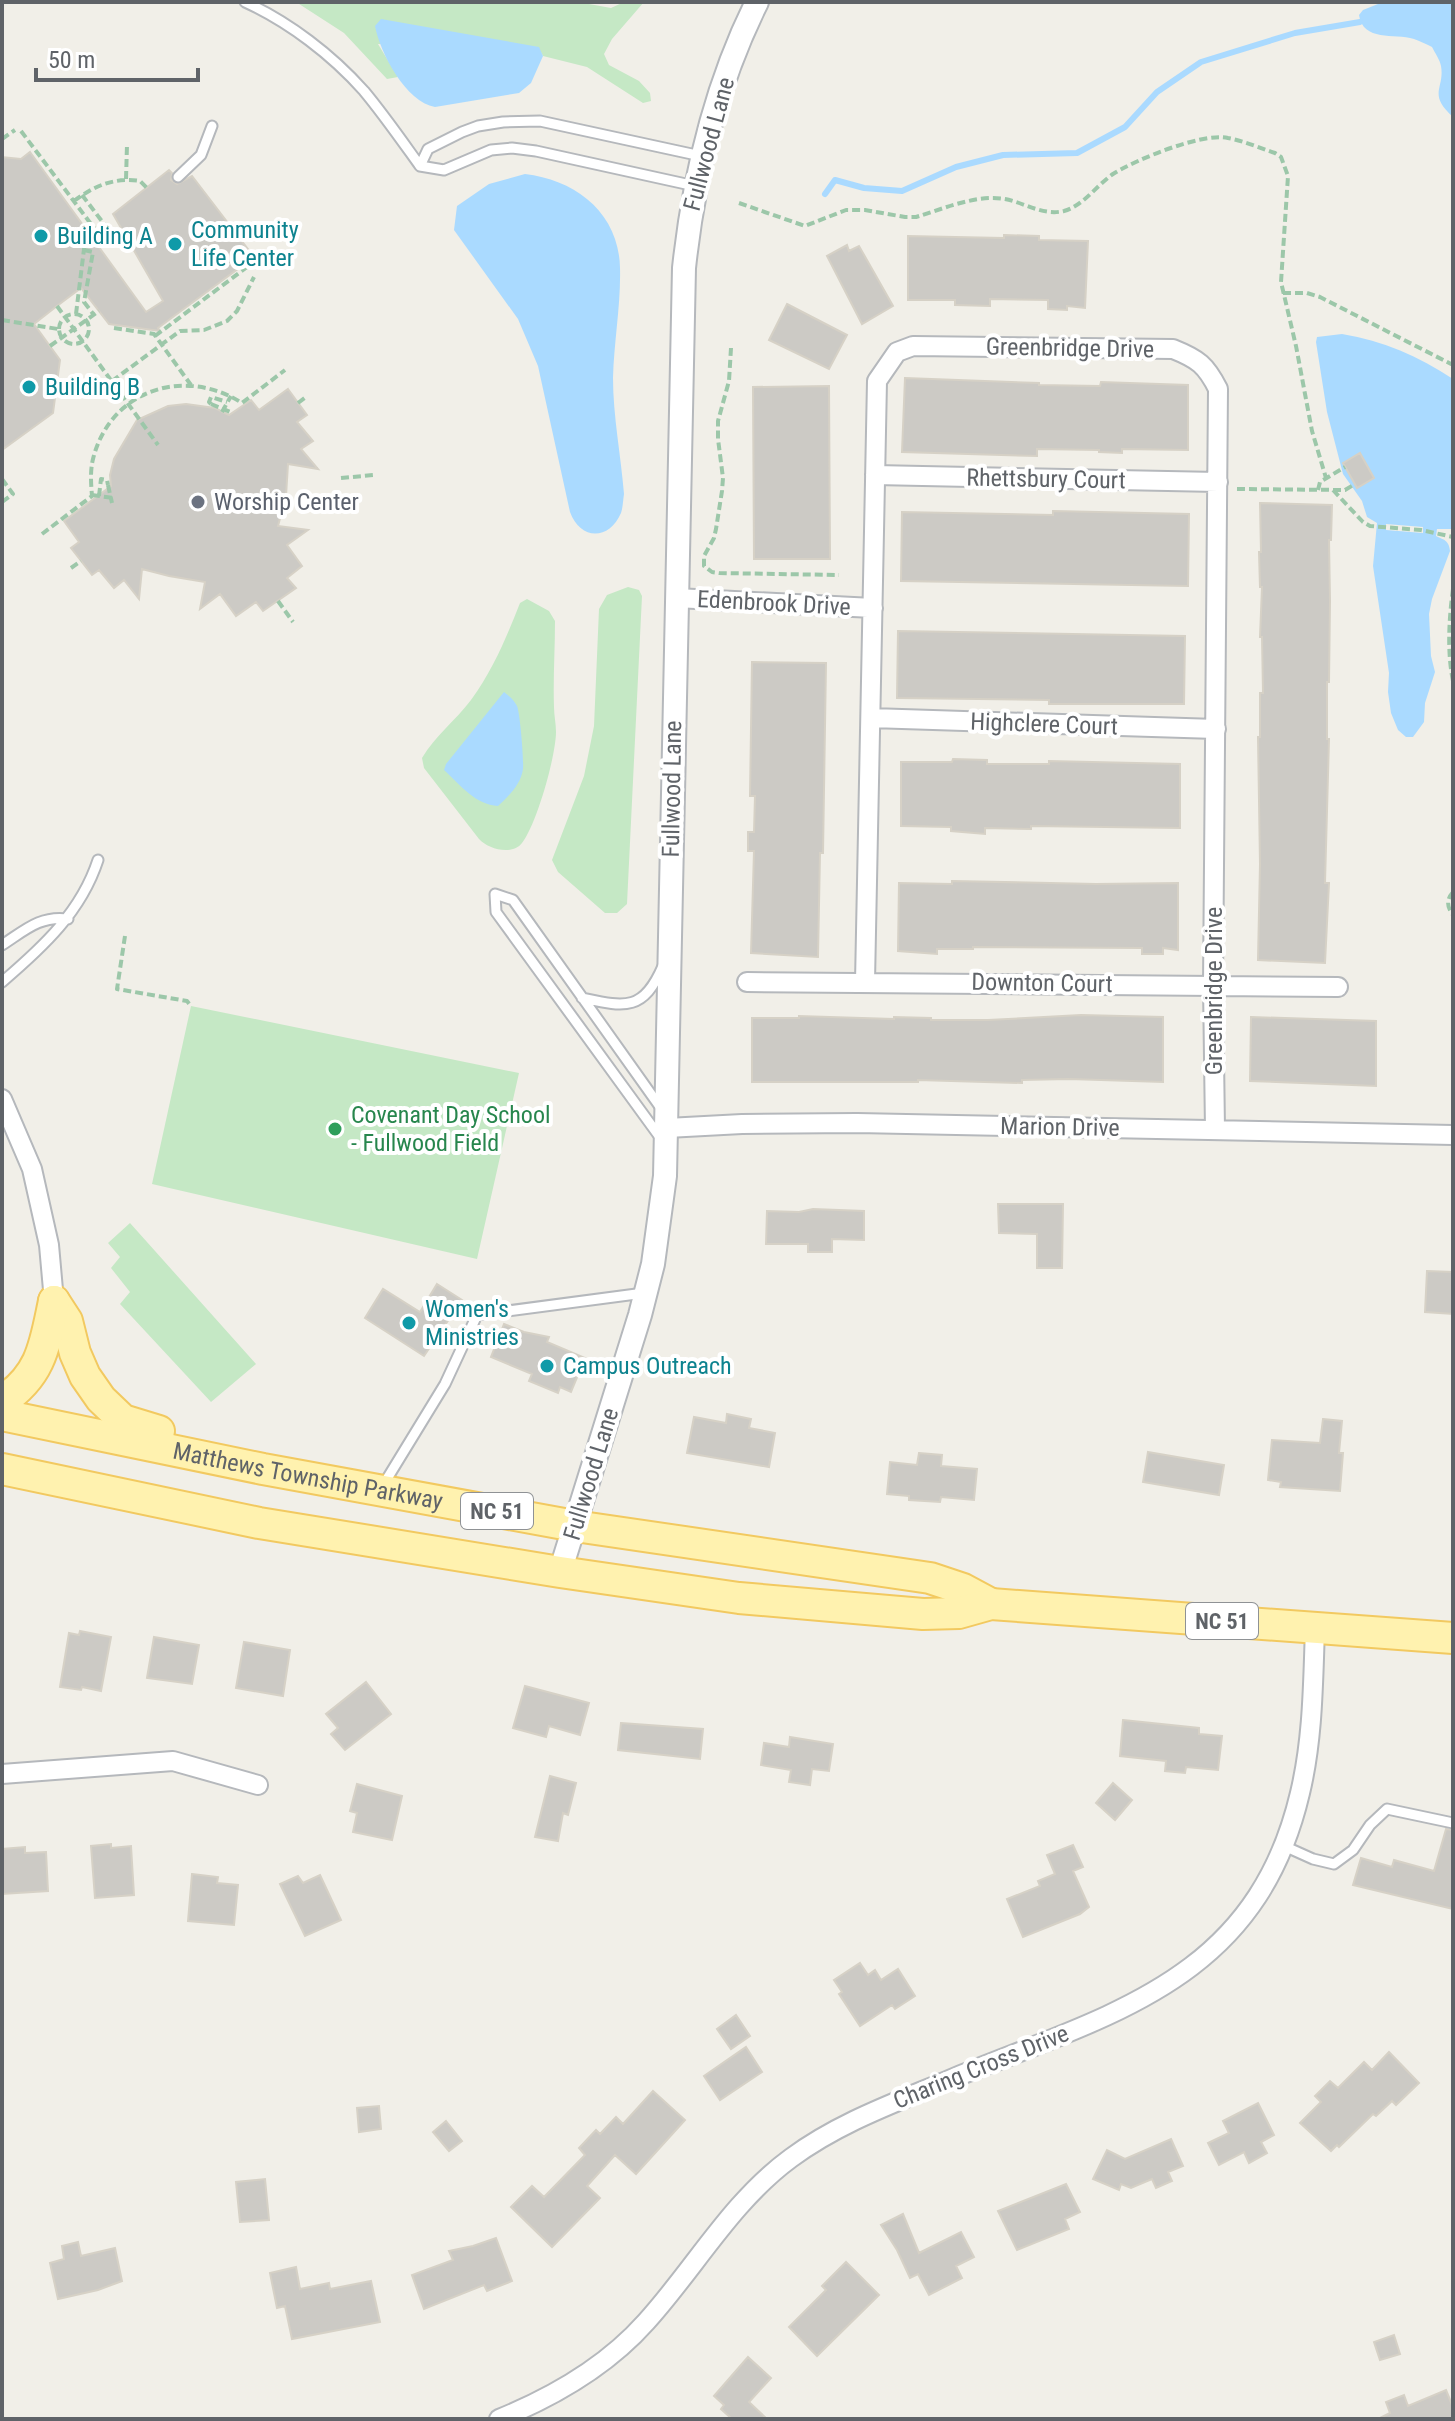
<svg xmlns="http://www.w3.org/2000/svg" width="1455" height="2421" font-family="'Roboto Condensed',sans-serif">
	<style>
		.green { fill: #c5e8c5 }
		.water { fill: #aadaff; fill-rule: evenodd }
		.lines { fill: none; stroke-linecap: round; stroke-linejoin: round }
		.stream { stroke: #aadaff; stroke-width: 6 }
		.building { fill: #cccac5; stroke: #d6d1c6; stroke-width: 2 }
		.service-casing { stroke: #b5b8bc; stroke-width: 13 }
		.minor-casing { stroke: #b5b8bc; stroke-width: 22 }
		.tertiary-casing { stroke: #b5b8bc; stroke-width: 26 }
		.primary-casing { stroke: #f2c960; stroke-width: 34 }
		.path { stroke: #9cc7a9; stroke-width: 4; stroke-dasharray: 8 4; stroke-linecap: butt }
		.service { stroke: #fff; stroke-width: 9 }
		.minor { stroke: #fff; stroke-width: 18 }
		.tertiary { stroke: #fff; stroke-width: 22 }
		.primary { stroke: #fff2af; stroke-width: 30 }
		.path-bridge { stroke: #9cc7a9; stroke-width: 4; stroke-dasharray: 8 4; stroke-linecap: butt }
		.culture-dot { fill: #0f9aa8; stroke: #fff; stroke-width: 3 }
		.worship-dot { fill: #6b7280; stroke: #fff; stroke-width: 3 }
		.leisure-dot { fill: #2e9e5b; stroke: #fff; stroke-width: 3 }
		.labels { text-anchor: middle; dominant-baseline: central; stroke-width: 8; stroke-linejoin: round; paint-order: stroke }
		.shield { fill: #fff; stroke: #8f9295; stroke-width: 2 }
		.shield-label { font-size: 22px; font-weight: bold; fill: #5f6368 }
		.street-label { font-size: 24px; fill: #5f6368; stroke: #fff }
		.culture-label { font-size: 24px; fill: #0d838f; stroke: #fff; text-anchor: start }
		.worship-label { font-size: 24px; fill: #5b616d; stroke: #fff; text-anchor: start }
		.leisure-label { font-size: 24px; fill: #27864d; stroke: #fff; text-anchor: start }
	</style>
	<rect width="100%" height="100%" fill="#f1efe8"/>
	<path class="green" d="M296 2H578L611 8 624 2H644L612 39 604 54 609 65 639 81 650 93 651 101 643 103 587 67 543 56 538 47 378 44 398 77 387 79 344 33Z
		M628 587 639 590 642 596 627 904 617 913H605L558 872 552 860 584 776 594 726 599 609 607 595Z
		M527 599 549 611 555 621C555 650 553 679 554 707 554 715 556 724 556 732 556 755 537 824 522 843 512 856 488 849 479 839L424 768 422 758C435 736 456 720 471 700 493 670 507 636 520 603Z
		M191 1006 519 1073 477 1259 152 1184Z
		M130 1223 256 1364 211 1402 120 1304 130 1292 111 1268 120 1257 108 1243Z"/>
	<path class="water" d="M1383 2H1453V117C1427 94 1445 88 1441 66 1440 60 1435 53 1432 47 1426 44 1420 41 1414 39 1394 33 1363 42 1359 15L1363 10Z
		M381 19 539 47 543 56 531 83 519 93 435 107C406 102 380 53 375 26Z
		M525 174C576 180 619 213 620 268 621 304 614 341 613 378 613 416 621 456 624 494 623 500 623 507 621 513 609 541 580 540 570 512L538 366 518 319 454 230 457 206 489 184Z
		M1342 334C1384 341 1418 356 1453 379V529H1437L1436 536C1445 540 1449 541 1450 551L1432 599 1429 614 1431 656 1435 672 1425 703 1424 722 1413 737H1406L1398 730 1391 713 1388 692 1389 673 1373 566 1377 523 1367 517 1362 501 1343 474 1327 412 1316 342 1317 337ZM1386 524 1423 527V533L1386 530Z
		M504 692C509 696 514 700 517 706 520 712 524 761 523 769 521 784 509 796 498 806 476 805 460 785 444 770L446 764Z"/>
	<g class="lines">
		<path class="stream" d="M825 194 835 180 864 188 902 191 956 167 1003 155 1077 153 1125 127 1157 92 1201 62 1295 33 1360 22"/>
	</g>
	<path class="building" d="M30 152 146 312 163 301 113 214 169 170 172 173 171 180 177 184 192 176 254 257 158 328 160 331 109 324 81 288 57 306 34 324 60 360 53 413 2 450V157L21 159Z
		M1004 235 1039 236V240L1088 241 1085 308 1067 306V310L1048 309V300L990 299V306L955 305V300H908V236L1004 238Z
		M847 245 849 251 859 246 893 306 862 324 827 256Z
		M787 304 847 335 829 369 769 340Z
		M905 378 1039 383V385L1100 386 1101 382 1188 385V450L1122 449V453L1099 452V450L1037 449V456L902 452Z
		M829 386 830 559H754L753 387Z
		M288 389 307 415 297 422 313 441 301 449 318 469 288 464 286 496 278 526 308 530 287 545 302 566 287 578 296 588 263 611 256 602 236 616 220 594 200 609 205 582 169 576 142 569 139 599 124 580 114 588 99 570 92 575 71 548 79 542 64 521 111 486 110 475 114 459 137 420 168 406 186 404 215 408 229 415 251 400 259 410Z
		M1360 453 1374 478 1357 488 1343 463Z
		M1260 503 1332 505 1331 540H1329L1330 601 1329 682H1327V739H1329L1325 883H1329L1325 963 1258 960 1260 864 1258 737H1260V693H1263L1262 637H1260L1262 587H1260L1259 552H1261Z
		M1053 511 1189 514 1188 586 901 581 902 512 1053 515Z
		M898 631 1185 636 1184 704H1049V700L897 698Z
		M752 662 826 663 823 853H820L818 957 751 953 754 851H748V832H754L755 796H750Z
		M953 759 987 760V764H1049V761L1180 764V828L1031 826V829L985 828V834L951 831V827L901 826V762H952Z
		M952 881 1096 884 1178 883V950L1163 948V954H1142V948L973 947V949H937V954L898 951 899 883 952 884Z
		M1081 1015 1163 1017V1082L1069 1079 1022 1080V1083L918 1080V1082H752V1018H799V1016L894 1019V1017L931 1018V1020H988Z
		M1251 1017 1376 1021V1086L1250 1081Z
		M998 1204H1063L1062 1268H1037V1234L999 1233Z
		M813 1209 864 1211V1240L832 1239V1252H808V1244H766L767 1211 799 1212Z
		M1427 1271 1453 1272V1314L1425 1312Z
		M437 1284 462 1300 424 1356 365 1318 383 1289 420 1312Z
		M504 1324 524 1332 549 1337 547 1342 585 1358 571 1392 560 1387 558 1393 529 1381 532 1374 491 1357Z
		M727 1414 751 1419 749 1428 775 1433 769 1467 687 1453 694 1417 726 1423Z
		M1323 1419 1342 1421 1339 1453H1343L1340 1491 1280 1487 1281 1482 1268 1480 1272 1440 1320 1443Z
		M1148 1452 1224 1465 1219 1495 1143 1482Z
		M919 1453 942 1455 941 1466 977 1469 974 1500 941 1497 940 1502 909 1500V1496L887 1494 890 1462 917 1465Z
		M80 1631 111 1637 101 1691 82 1687 81 1690 60 1687 69 1633 79 1635Z
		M154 1637 199 1645 192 1684 147 1678Z
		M244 1642 290 1650 283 1696 236 1688Z
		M366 1682 391 1714 345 1750 331 1734 338 1728 326 1714Z
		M525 1686 589 1703 580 1735 549 1726 546 1737 513 1728Z
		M1123 1720 1199 1728V1734L1222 1736 1218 1770 1186 1767 1185 1773 1165 1771 1166 1761 1120 1756Z
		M621 1723 703 1729 700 1759 618 1750Z
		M790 1737 833 1744 829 1771 812 1769 810 1785 789 1782 791 1770 761 1765 764 1743 789 1747Z
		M550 1776 576 1783 568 1815 563 1813 558 1841 535 1837Z
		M1113 1783 1132 1800 1115 1820 1096 1803Z
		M357 1784 402 1796 392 1840 353 1832 357 1813 350 1811Z
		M1446 1829 1453 1830V1909L1353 1885 1361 1858 1392 1867 1394 1860 1434 1871Z
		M111 1844V1848L131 1846 134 1895 95 1898 91 1846Z
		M1073 1845 1083 1867 1073 1871 1089 1907 1080 1914 1023 1937 1007 1899 1040 1886 1038 1881 1055 1874 1047 1855Z
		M25 1847V1853L46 1852 48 1891 2 1894V1849Z
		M192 1874 218 1877 217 1883 238 1885 234 1925 188 1921Z
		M320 1875 341 1920 305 1936 280 1884 298 1876 303 1883Z
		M860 1963 868 1975 875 1970 881 1980 898 1969 915 1996 895 2009 892 2005 860 2026 839 1994 842 1992 834 1980Z
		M736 2015 750 2036 731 2049 717 2029Z
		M746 2047 762 2072 720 2100 704 2076Z
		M1389 2052 1419 2083 1396 2105 1392 2101 1376 2116 1373 2114 1339 2147 1337 2145 1331 2151 1300 2123 1321 2102 1315 2096 1330 2081 1338 2088 1364 2062 1372 2070Z
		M653 2091 685 2120 636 2174 615 2155 587 2186 600 2198 552 2247 511 2207 532 2186 544 2197 585 2155 579 2148 596 2130 600 2134 616 2117 623 2124Z
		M1258 2103 1274 2135 1261 2142 1267 2153 1249 2163 1244 2152 1219 2165 1208 2143 1229 2133 1223 2121Z
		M379 2106 381 2129 359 2132 357 2108Z
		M446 2121 462 2141 449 2151 433 2132Z
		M1171 2139 1183 2166 1168 2172 1172 2181 1156 2188 1152 2179 1131 2188 1121 2184 1119 2190 1093 2179 1107 2150 1125 2159Z
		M265 2179 269 2220 240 2222 236 2182Z
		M1066 2184 1080 2212 1065 2219 1069 2229 1017 2250 998 2211Z
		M903 2214 919 2253 961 2232 974 2257 956 2266 962 2278 929 2295 918 2274 910 2278 897 2250 881 2225Z
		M496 2238 512 2281 487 2291 484 2285 424 2309 412 2275 453 2260 449 2251 473 2246Z
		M78 2242 81 2256 115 2248 122 2281 98 2290 58 2299 50 2263 64 2259 62 2246Z
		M846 2262 879 2295 817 2356 789 2327 826 2290 822 2286Z
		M296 2267 300 2289 329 2283 330 2289 371 2281 380 2322 292 2339 285 2306 277 2308 270 2273Z
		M1394 2335 1400 2354 1380 2360 1374 2342Z
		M748 2357 771 2378 749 2402 767 2419H732L721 2409 724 2405 714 2396Z
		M1446 2390 1453 2407V2419H1378L1390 2413 1386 2402 1404 2395 1408 2406Z"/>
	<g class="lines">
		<g class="service-casing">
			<path id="service" d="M245 2C289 22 332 55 364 91 384 115 402 141 420 166L444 170 491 150 512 148 536 151 695 186
				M420 166 428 149 462 132 478 126 503 122 540 121 701 156
				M178 177 201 155 212 126
				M2 945C24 931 40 915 68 919
				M2 982C43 947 81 912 98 860
				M582 998C625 1007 643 1012 663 966
				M662 1140 496 912 495 894 513 900 663 1111
				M382 1487 445 1384 477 1315 644 1293
				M1284 1846 1313 1859 1334 1864 1353 1850 1370 1825 1387 1809 1453 1823"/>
		</g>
		<g class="minor-casing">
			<path id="minor" d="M875 475 1218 482
				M676 598 873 608
				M871 718 1216 729
				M747 982 1338 987
				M865 982 877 381 897 352 913 346 1173 349C1198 359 1206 365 1218 389L1213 985 1215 1129
				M2 1099 32 1169 49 1245 54 1301
				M667 1128 742 1124 857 1123 1453 1135
				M2 1774 173 1761 258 1785
				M499 2419C553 2397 606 2367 646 2322 695 2268 731 2202 791 2158 841 2121 900 2101 956 2077 1113 2013 1256 1980 1300 1793 1313 1739 1313 1683 1315 1628"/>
		</g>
		<g class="tertiary-casing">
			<path id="tertiary" d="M560 1572 640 1315 653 1264 665 1176 684 268C694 175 715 86 757 2"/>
		</g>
		<g class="primary-casing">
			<g id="primary">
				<path d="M54 1301 67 1321 75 1353 85 1376 101 1399 123 1420 159 1431"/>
				<path d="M2 1401C42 1375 45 1344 54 1301"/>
				<path id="s1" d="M2 1415 263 1469 575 1526 930 1578 963 1589 991 1604"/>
				<path d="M2 1469 259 1523 560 1572 739 1598 923 1614 959 1613 991 1604 1453 1638"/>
			</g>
		</g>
		<path class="path" d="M21 131 94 228 76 242
			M2 139 15 130
			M126 179 127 145
			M82 195 114 237
			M74 201C94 186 114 177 140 181L147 188
			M739 203 805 226 846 210H865L905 217H916C943 209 976 194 1005 199 1025 203 1043 216 1064 211 1083 206 1097 185 1113 174 1135 160 1203 132 1228 138 1244 141 1260 148 1275 153L1281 157 1288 176 1281 282 1296 346 1312 431 1326 478
			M84 250 93 252 84 302 94 315
			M1283 293H1307L1320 297 1453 365
			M57 306 158 445
			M59 329a15 15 0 1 1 30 0a15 15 0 1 1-30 0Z
			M76 314 86 233
			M2 320 58 329
			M114 328 154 334 191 385
			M155 336 259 258
			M50 346 99 311
			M731 348 729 381 718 421V439L723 478 722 491 716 529 714 538 704 556V566L712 572 719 573 839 575
			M112 381 180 331 204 330 227 321 237 311 254 277
			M298 403 306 397
			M211 404 209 402 211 397 227 402
			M222 412 231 396
			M341 478 374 475
			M2 479 13 494 2 502
			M1237 489 1345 490 1355 484
			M1318 490 1320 482 1345 467
			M1333 490 1363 522 1370 526 1421 530 1453 537
			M92 495 113 498
			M99 496 101 479 107 480 108 485
			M42 534 92 496C91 484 90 471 93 459 110 390 184 366 242 403L285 370
			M71 568 81 561
			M1453 589C1449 618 1447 652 1453 681
			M278 601 293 622
			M1453 892C1446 900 1447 907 1453 915
			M125 936 117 989 187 1001 191 1006"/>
		<use href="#service" class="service"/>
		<use href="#minor" class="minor"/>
		<use href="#tertiary" class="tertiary"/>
		<use href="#primary" class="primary"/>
		<path class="path-bridge" d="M211 404 233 413
			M108 485 112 503"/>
	</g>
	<g class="culture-dot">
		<circle cx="41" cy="236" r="8"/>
		<circle cx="175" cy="244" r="8"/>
		<circle cx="29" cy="387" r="8"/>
		<circle cx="409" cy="1323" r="8"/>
		<circle cx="547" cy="1366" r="8"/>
	</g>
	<circle class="worship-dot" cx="198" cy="502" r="8"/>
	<circle class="leisure-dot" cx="335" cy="1129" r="8"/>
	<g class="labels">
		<g class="shield">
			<rect x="461" y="1493" width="72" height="36" rx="6"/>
			<rect x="1186" y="1603" width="72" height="36" rx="6"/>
		</g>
		<g class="shield-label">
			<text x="497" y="1511">NC 51</text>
			<text x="1222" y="1621">NC 51</text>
		</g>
		<g class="street-label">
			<text transform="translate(709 144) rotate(-75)">Fullwood Lane</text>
			<text transform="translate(1070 348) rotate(1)">Greenbridge Drive</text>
			<text transform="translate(1046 479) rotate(1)">Rhettsbury Court</text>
			<text transform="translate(774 603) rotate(3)">Edenbrook Drive</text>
			<text transform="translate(1044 724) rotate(2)">Highclere Court</text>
			<text transform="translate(672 789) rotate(-89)">Fullwood Lane</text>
			<text transform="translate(1042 983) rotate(1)">Downton Court</text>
			<text transform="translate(1214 991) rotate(-90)">Greenbridge Drive</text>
			<text transform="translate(1060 1127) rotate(1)">Marion Drive</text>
			<text transform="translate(591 1474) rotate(-73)">Fullwood Lane</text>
			<text stroke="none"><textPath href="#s1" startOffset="312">Matthews Township Parkway</textPath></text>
			<text transform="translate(981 2067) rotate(-22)">Charing Cross Drive</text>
		</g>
		<g class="culture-label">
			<text x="191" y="230">Community<tspan x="191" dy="28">Life Center</tspan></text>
			<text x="57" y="236">Building A</text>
			<text x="45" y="387">Building B</text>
			<text x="425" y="1309">Women's<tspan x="425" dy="28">Ministries</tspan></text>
			<text x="563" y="1366">Campus Outreach</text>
		</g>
		<g class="worship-label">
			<text x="214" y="502">Worship Center</text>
		</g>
		<g class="leisure-label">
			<text x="351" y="1115">Covenant Day School<tspan x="351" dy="28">- Fullwood Field</tspan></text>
		</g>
	</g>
	<rect width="1455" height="2421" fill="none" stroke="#5f6368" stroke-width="8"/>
	<path d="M36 68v12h162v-12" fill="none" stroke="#5f6368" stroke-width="4"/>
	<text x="48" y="68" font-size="24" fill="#5f6368" stroke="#ffffff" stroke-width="6" paint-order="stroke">50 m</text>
</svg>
